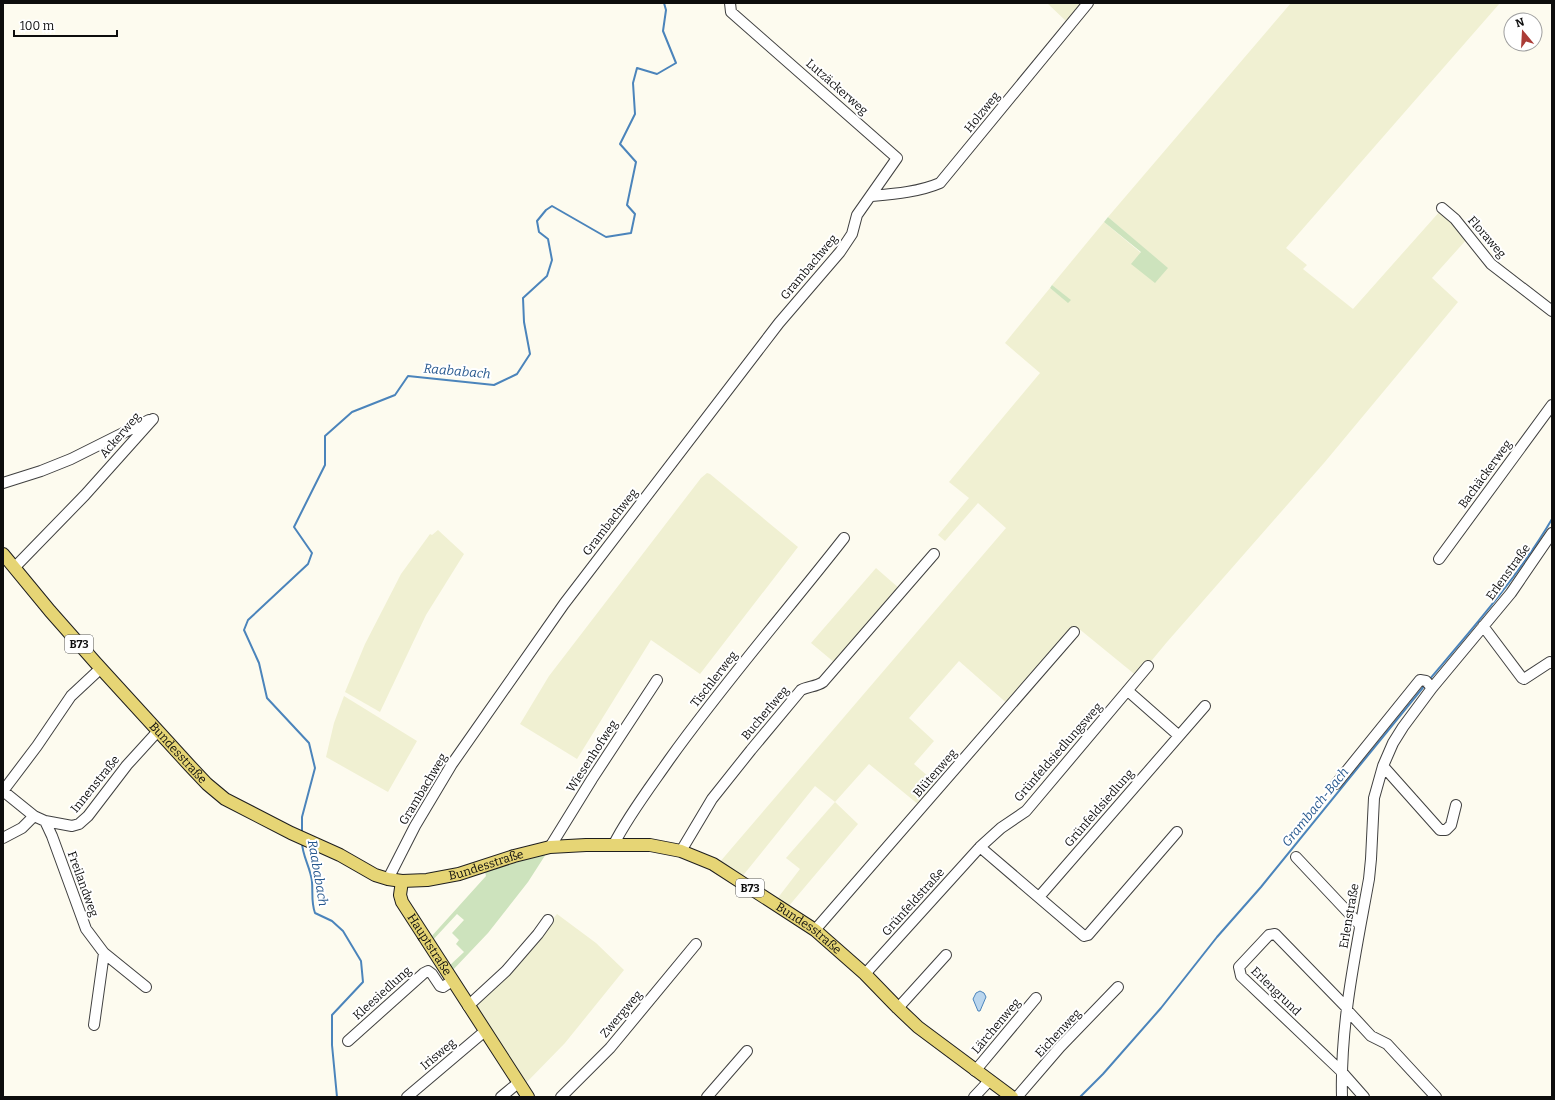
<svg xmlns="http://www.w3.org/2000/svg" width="1555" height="1100" font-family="Bitter,serif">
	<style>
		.farmland { fill: #f0f0d2 }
		.green { fill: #cde3bd }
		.water { fill: #bad6ee; stroke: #4b84bb }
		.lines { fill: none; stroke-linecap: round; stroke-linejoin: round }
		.stream { stroke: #4b84bb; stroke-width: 2 }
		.minor-casing { stroke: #404040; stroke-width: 12 }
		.major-casing { stroke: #1e1e1e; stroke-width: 14 }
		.minor { stroke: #fff; stroke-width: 10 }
		.major { stroke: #e6d575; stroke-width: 12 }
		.labels { text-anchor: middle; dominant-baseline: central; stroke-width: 4; stroke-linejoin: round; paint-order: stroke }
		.shield { fill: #fff; stroke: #565656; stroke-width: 1 }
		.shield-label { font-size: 11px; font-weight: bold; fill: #0d0d0d }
		.street-label { font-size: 12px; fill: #0d0d0d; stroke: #fff }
		.water-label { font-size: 13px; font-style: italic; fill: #27588e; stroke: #fff }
	</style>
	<rect width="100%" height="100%" fill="#fdfbef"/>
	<path class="farmland" d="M1047 3H1083L1067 22Z
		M1291 3H1500L1286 248 1307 265 1303 269 1353 309 1441 210 1467 239 1432 278 1458 302 1324 463 1167 642 1138 677 1078 628 1010 706 959 661 909 718 934 741 914 764 937 784 919 805 869 764 835 802 858 824 788 907 777 899 800 869 786 858 835 802 815 786 741 878 719 863 1006 528 978 503 945 541 938 535 969 498 949 482 1040 373 1005 343 1050 288 1068 302 1070 300 1052 285 1104 222 1141 253 1167 268 1108 217Z
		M707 473 710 474 798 547 700 674 651 640 577 759 520 724 549 676 701 478Z
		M438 530 464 554 426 615 380 712 345 692 365 644 401 574 430 534 432 535Z
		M876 568 900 589 835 663 811 643Z
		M344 696 417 741 388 792 326 757 334 723Z
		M557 914 596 943 624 970 565 1043 524 1085 474 1006 525 952Z"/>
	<path class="green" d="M1108 217 1168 268 1155 283 1131 264 1141 252 1104 222Z
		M1052 285 1071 300 1068 303 1050 288Z
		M546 854 528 882 488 933 451 972 448 967 464 952 456 944 459 940 452 933 464 920 457 914 432 941 430 938 486 876 485 872 527 857Z"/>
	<path class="water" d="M980 991 984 993 986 997 980 1011H978L973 999 976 993Z"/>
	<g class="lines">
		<path class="stream" d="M1429 680C1472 629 1518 577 1552 519
			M302 834V817L315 768 309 743 267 698 259 663 244 630 248 620 308 564 312 553 294 527 325 465V436L352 412 395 395 408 376 494 385 517 374 530 354 524 322 523 298 547 276 552 260 548 239 539 232 537 221 546 210 552 206 606 237 631 233 635 214 627 205 636 162 620 144 635 114 633 83 637 68 657 74 676 63 663 31 666 10 664 3
			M302 842C302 856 311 868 312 882 313 893 311 902 315 913L332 921 343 931 361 961 363 982 332 1015V1045L337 1097
			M1080 1097 1103 1074 1161 1008 1217 937 1261 887 1425 685"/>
		<g class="minor-casing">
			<path id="minor" d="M872 196C894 194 919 192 940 183L1088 3
				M1442 208 1455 219 1491 264 1552 311
				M3 483 41 471 71 459 149 420
				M1439 559 1552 405
				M14 568 85 495 153 419
				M1483 626 1522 678 1524 679 1550 662 1552 663
				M101 668 71 696 37 746 3 791 34 816 45 821 72 826 79 824 88 816 127 765 158 731
				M1128 691 1178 735
				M1383 766 1440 830H1446L1451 825 1456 805
				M1336 784 1420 680 1426 681 1432 688
				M45 821 52 836 86 929 104 953 146 987
				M3 838 22 828 34 816
				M614 844C628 816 651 786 669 760 724 683 786 612 844 538
				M550 847 592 779 657 680
				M980 847 1084 936 1088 935 1177 832
				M681 851 712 799 751 750 801 690C808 686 816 687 823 682L934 554
				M1296 857 1360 925
				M388 879 415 826 452 764 564 604 779 323 840 252 852 234 857 215 897 158 731 12 730 3
				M1039 897 1205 706
				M815 930 1074 632
				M865 974 980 847 1001 828 1026 811 1148 666
				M468 1006 506 971 538 934 548 920
				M898 1008 946 955
				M1347 1008 1275 934 1269 935 1239 967 1241 976 1341 1071 1364 1097
				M1347 1010 1371 1036 1387 1044 1436 1097
				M94 1025 104 953
				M348 1041 424 973 428 971 432 974 440 986 443 987 452 981
				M975 1071 1036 998
				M407 1097 485 1031
				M501 1097 518 1083
				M561 1097 610 1048 696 944
				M707 1097 747 1051
				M974 1097 989 1081
				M1017 1097 1060 1047 1118 987
				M1342 1097C1340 1023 1356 951 1369 879L1371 859 1374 798 1383 766 1393 743 1403 727 1432 688 1511 593 1552 533"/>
		</g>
		<g class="major-casing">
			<g id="major">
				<path id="s1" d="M3 554 50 611 95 662 190 766 207 784 225 799 291 833 340 855 375 875 388 879 402 881 427 880 459 874 514 856 550 847 586 845H650L681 851 713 864 815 930 865 974 898 1008 918 1027 1012 1097"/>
				<path id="s2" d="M402 881 400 895 402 902 528 1097"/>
			</g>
		</g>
		<use href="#minor" class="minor"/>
		<use href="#major" class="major"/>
	</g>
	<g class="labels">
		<g class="shield">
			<rect x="65" y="635" width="28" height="18" rx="3"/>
			<rect x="736" y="879" width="28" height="18" rx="3"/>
		</g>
		<g class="shield-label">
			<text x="79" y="644">B73</text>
			<text x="750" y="888">B73</text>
		</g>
		<g class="street-label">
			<text transform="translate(837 87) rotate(41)">Lutzäckerweg</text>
			<text transform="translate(982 112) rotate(-51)">Holzweg</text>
			<text transform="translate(1487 237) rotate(49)">Floraweg</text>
			<text transform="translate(809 267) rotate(-50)">Grambachweg</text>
			<text transform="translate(120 435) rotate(-49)">Ackerweg</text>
			<text transform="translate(1485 474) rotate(-54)">Bachäckerweg</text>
			<text transform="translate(610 522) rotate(-52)">Grambachweg</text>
			<text transform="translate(1508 572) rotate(-54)">Erlenstraße</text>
			<text transform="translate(714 679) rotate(-52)">Tischlerweg</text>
			<text transform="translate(765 713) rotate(-50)">Bucherlweg</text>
			<text transform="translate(1058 752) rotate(-49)">Grünfeldsiedlungsweg</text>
			<text stroke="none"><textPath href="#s1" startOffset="265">Bundesstraße</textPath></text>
			<text transform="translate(592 756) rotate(-57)">Wiesenhofweg</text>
			<text transform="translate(935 773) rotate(-49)">Blütenweg</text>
			<text transform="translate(95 784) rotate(-51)">Innenstraße</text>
			<text transform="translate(423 789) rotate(-59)">Grambachweg</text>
			<text transform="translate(1099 808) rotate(-49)">Grünfeldsiedlung</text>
			<text stroke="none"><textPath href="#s1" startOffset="613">Bundesstraße</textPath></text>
			<text transform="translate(83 884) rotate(70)">Freilandweg</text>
			<text transform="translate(913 902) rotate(-48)">Grünfeldstraße</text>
			<text transform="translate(1349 916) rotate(-80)">Erlenstraße</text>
			<text stroke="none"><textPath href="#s1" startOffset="961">Bundesstraße</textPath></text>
			<text stroke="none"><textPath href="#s2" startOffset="72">Hauptstraße</textPath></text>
			<text transform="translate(1276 991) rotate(44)">Erlengrund</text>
			<text transform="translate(382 993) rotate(-42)">Kleesiedlung</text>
			<text transform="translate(621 1014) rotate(-50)">Zwergweg</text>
			<text transform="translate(996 1026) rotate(-50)">Lärchenweg</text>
			<text transform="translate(1058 1033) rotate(-47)">Eichenweg</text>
			<text transform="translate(438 1054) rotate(-40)">Irisweg</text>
		</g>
		<g class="water-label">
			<text transform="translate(457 371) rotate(5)">Raababach</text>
			<text transform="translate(1315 807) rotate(-51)">Grambach-Bach</text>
			<text transform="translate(318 873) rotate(80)">Raababach</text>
		</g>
	</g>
	<rect width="1555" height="1100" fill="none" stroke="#0d0d0d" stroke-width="8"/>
	<g transform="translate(1523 32) rotate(342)"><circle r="19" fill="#ffffff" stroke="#9e9e9e"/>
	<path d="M0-3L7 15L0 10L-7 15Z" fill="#ab3c37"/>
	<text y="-6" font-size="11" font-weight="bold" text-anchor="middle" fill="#0d0d0d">N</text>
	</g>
	<path d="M14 30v6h103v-6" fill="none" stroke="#0d0d0d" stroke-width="2"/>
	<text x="20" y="30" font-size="12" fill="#0d0d0d" stroke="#ffffff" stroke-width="3" paint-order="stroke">100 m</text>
</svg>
